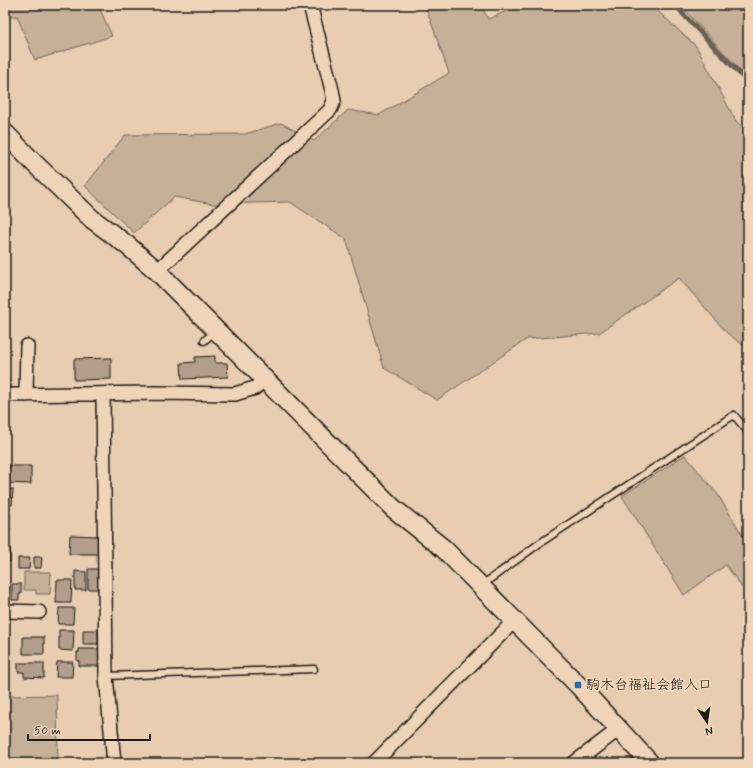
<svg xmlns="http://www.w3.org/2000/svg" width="753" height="768" font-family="Mynerve,'Klee One',sans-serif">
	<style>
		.green { fill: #c6b098; stroke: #71665a }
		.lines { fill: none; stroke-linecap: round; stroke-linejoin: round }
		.stream { stroke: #695f54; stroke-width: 5 }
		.building { fill: #b29e8a; stroke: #1c1c1c }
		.lane-casing { stroke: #1c1c1c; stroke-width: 9 }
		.street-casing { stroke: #1c1c1c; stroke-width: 16 }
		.secondary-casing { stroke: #1c1c1c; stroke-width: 21 }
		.lane { stroke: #f0d4b7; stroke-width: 6 }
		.street { stroke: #f0d4b7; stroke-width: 13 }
		.secondary { stroke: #f0d4b7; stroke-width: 18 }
		.poi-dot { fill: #1f6fb2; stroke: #f0d4b7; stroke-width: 1.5 }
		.labels { text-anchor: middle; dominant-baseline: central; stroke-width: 4; stroke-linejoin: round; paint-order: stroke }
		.poi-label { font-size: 14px; fill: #1c1c1c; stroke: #f0d4b7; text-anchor: start }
	</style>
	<rect width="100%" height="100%" fill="#e8cdb1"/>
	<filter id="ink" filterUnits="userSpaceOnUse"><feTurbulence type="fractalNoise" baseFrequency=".025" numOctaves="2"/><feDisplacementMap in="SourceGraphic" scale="8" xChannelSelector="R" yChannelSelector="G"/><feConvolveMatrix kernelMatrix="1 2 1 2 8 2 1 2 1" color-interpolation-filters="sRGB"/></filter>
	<g filter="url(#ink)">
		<path class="green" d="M5 5H98L112 36 35 60 17 16 5 18Z
			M425 5H481L488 19 521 5H651L696 46 736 121 748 132V349L727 333 679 278 599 333 527 339 437 400 384 368 346 239 290 202 213 204 174 197 134 233 85 186 125 135 245 134 281 123 314 141 348 110 379 115 449 73Z
			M681 5H748V79L683 8Z
			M685 455 718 495 748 544V596L726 565 684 595 622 496Z
			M24 572H51L50 594H36V590H24Z
			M57 695 58 763H5V696Z"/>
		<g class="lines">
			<path class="stream" d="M677 5 683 14 743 77 748 85"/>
		</g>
		<path class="building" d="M215 356V363H227L228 377 182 379 181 363 195 362V357Z
			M111 358V379L74 380V359Z
			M5 466H31V484L5 483Z
			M5 489H13L12 505H5Z
			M5 513H10V532L5 531Z
			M70 535 98 536V554H69Z
			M5 536H10V562H5Z
			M34 557H42L41 568H34Z
			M18 558H30L29 569H18Z
			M88 569H101V589H88Z
			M75 571 86 572V590H75Z
			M57 580H72L71 603H56Z
			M5 581H7V592H5Z
			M12 584H21V594H19V600H12Z
			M59 608H74L73 624H58Z
			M59 630H74L73 651 59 650Z
			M83 630H98V644H83Z
			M23 637H44V654H23Z
			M79 649H100V666H79V661H77V652H79Z
			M57 662H73L72 677H56Z
			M18 663H44V678L24 677V672H18Z"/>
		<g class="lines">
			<g class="lane-casing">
				<path id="lane" d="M204 341 215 331
					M482 585 540 543 734 415 748 432
					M106 676 314 669"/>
			</g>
			<g class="street-casing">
				<path id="street" d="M157 271 330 110 334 101 332 90 310 5
					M103 394 106 676 114 763
					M5 395 155 393 235 394 255 388 264 379
					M26 395 27 346
					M5 611 39 612
					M374 763 515 620
					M574 763 619 729"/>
			</g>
			<g class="secondary-casing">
				<path id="secondary" d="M5 133 32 161 92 219 127 245 157 271 393 508 444 549 578 685 650 763"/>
			</g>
			<use href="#lane" class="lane"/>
			<use href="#street" class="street"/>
			<use href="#secondary" class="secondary"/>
		</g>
	</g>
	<rect class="poi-dot" x="574" y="681" width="8" height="8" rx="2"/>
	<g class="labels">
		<g class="poi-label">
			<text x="586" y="685">駒木台福祉会館入口</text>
		</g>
	</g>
	<rect width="753" height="768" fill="none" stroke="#f0d4b7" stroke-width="20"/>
	<rect x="10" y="10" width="733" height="748" fill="none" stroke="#1c1c1c" stroke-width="1.5" filter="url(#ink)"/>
	<g transform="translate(707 722) rotate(167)" stroke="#f0d4b7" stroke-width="3" paint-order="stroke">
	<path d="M0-3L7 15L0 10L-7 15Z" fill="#1c1c1c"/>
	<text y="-6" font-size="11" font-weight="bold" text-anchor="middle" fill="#1c1c1c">N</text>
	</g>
	<path d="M28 734v6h122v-6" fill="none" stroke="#1c1c1c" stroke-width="2"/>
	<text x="34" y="734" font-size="12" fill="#1c1c1c" stroke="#f0d4b7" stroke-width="3" paint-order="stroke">50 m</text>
</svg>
